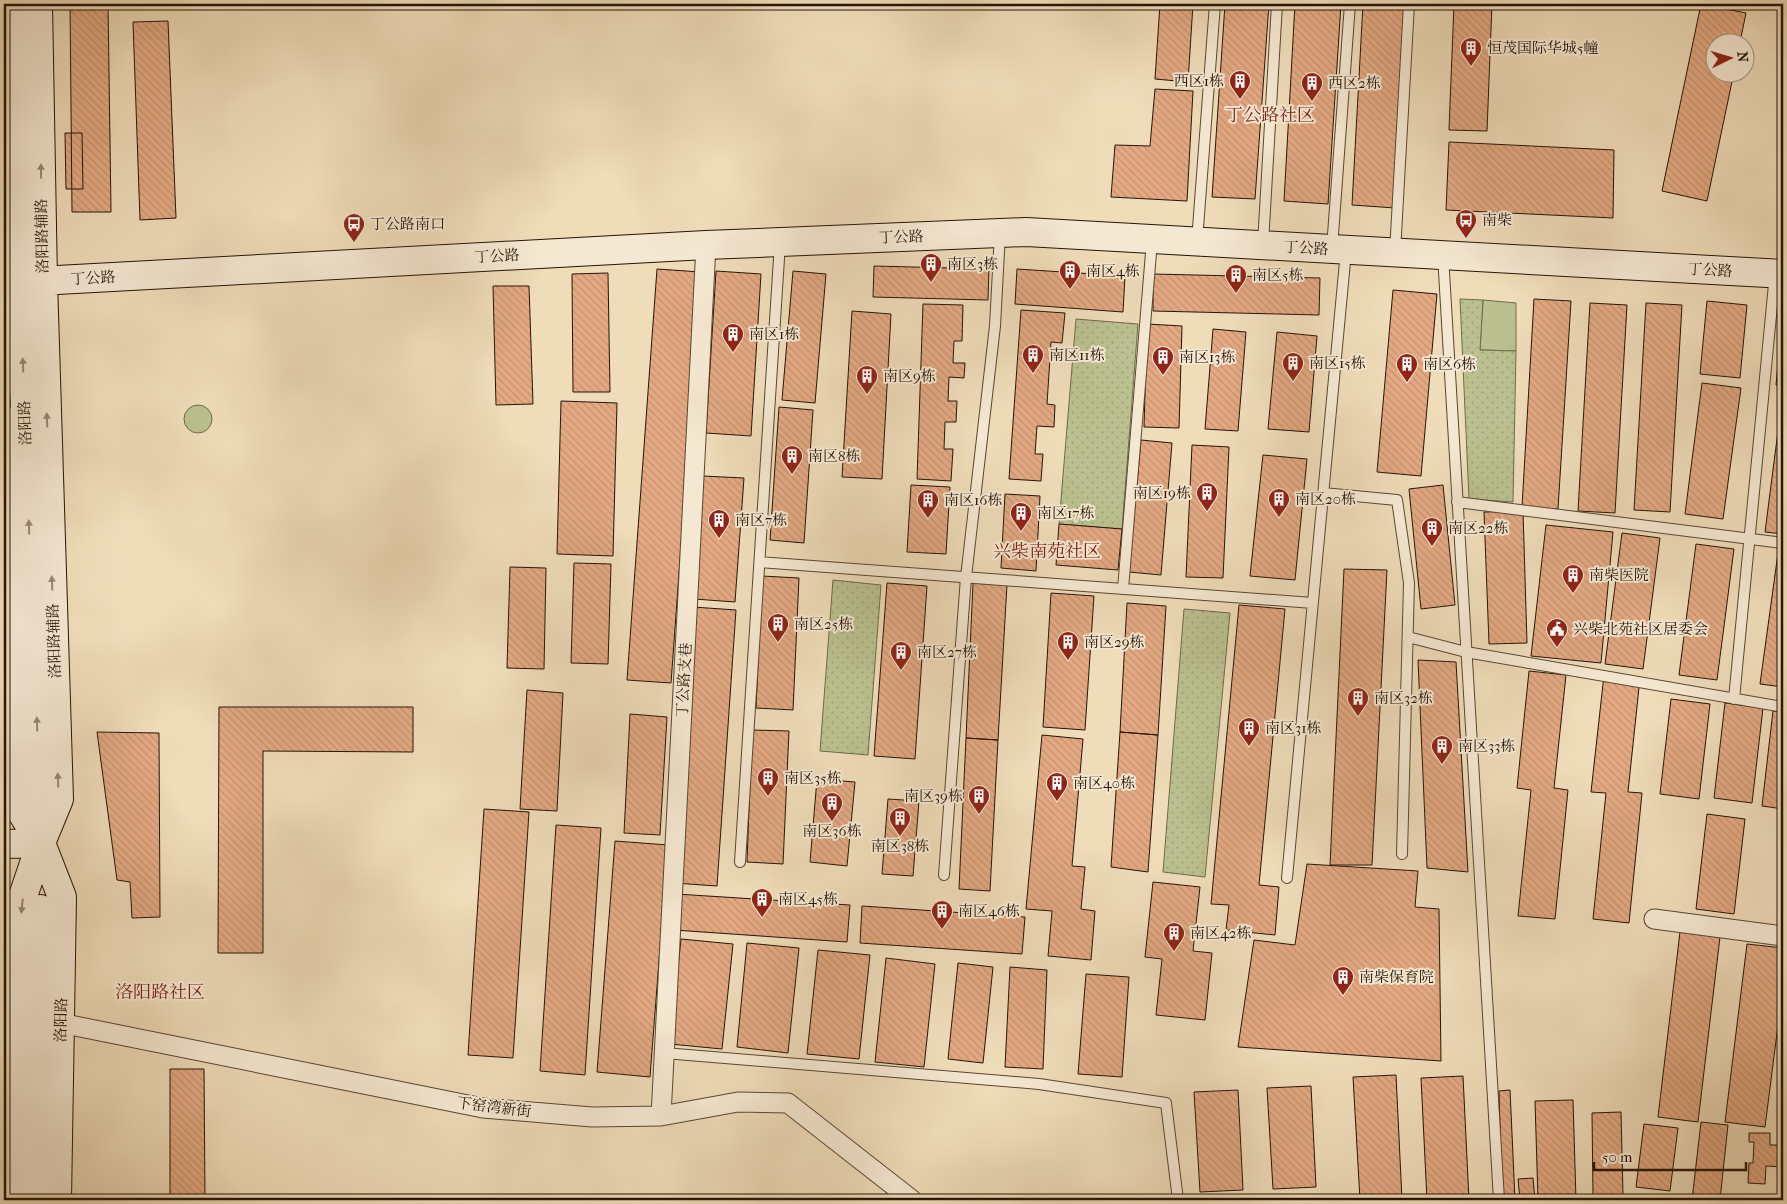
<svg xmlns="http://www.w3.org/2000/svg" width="1787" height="1204" font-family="'IM FELL French Canon','Noto Serif SC',serif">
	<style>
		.green { fill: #bac08f; stroke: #706a4a }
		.park { fill: url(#park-dots); stroke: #706a4a }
		.building { fill: url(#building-back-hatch); stroke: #251406 }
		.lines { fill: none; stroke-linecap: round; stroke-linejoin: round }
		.lane-casing { stroke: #584633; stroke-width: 12 }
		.street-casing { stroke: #584633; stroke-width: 21 }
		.secondary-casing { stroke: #251406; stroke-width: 30 }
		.lane { stroke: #f5e8d2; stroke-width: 10 }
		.street { stroke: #f5e8d2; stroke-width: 19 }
		.secondary { stroke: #f5e8d2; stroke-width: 28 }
		.oneway { fill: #978976 }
		.labels { text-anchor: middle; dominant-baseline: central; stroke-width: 4; stroke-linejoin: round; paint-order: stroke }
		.poi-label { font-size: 15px; fill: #251406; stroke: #f5e8d2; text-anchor: start }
		.street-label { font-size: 15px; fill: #251406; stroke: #f5e8d2 }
		.quarter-label { font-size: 18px; fill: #7a1f14; stroke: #f5e8d2 }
	</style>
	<defs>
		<pattern id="park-dots" width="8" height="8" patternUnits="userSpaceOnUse" patternTransform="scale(1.25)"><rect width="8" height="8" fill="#bac08f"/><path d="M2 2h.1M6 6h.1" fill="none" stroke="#a0a47a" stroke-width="1.8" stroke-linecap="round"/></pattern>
		<pattern id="building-back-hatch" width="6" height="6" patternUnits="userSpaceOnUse" patternTransform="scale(1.25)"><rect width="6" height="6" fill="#e4a983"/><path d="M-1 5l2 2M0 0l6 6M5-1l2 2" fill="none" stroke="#c39170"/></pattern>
	</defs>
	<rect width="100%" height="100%" fill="#efdcb9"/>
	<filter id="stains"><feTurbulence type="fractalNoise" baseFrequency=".004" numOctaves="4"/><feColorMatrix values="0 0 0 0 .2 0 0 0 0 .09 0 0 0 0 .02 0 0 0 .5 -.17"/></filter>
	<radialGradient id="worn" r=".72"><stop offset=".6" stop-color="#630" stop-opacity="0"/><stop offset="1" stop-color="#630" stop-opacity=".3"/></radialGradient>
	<path class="green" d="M1483 300 1516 303V351L1480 350Z
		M184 419a14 14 0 1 1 28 0a14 14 0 1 1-28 0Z"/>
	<path class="park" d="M1460 299 1483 300 1480 350 1516 351 1513 502 1469 499Z
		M1076 319 1138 324 1122 529 1059 524Z
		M833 580 881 585 868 755 820 751Z
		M1184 609 1230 613 1205 877 1163 872Z"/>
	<path class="building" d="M70 4H108L111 212H72Z
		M1160 4H1193L1188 82 1155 79Z
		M1225 4H1269L1255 199 1212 197Z
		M1295 4H1341L1328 204 1284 201Z
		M1363 4H1407L1395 208 1352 205Z
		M1454 4H1492L1487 131 1449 130Z
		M1701 4 1746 13 1740 42H1714V72H1734L1707 201 1662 191Z
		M168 21 176 218 140 220 133 22Z
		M1155 89 1193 91 1187 201 1111 197 1115 145 1150 146Z
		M65 133H82L83 189H66Z
		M1449 142 1614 150 1613 218 1446 210Z
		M874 266 989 269 988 300 873 297Z
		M657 269 701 272 671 683 627 680Z
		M1017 269 1125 276 1123 312 1015 304Z
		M716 271 761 274 751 436 706 433Z
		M793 271 826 274 815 403 782 400Z
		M608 273 610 392H573L572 274Z
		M1153 274 1320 278 1319 315 1153 311Z
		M493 286H529L533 404 496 405Z
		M1393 290 1437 294 1421 476 1377 472Z
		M1534 299 1571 301 1558 509 1522 507Z
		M1707 301 1747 305 1740 378 1700 374Z
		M1590 303 1627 305 1615 513 1578 511Z
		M1646 303 1682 305 1670 512 1634 510Z
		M923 304 963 305 962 341H954L953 363H965L964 378 949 377 948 401H957L956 422H945L944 449H953L951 481 917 479Z
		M1021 310 1065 313 1062 343 1051 342 1047 404 1055 405 1054 427 1037 426 1035 454H1043L1041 481 1009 479Z
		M852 311 891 314 882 479 842 477Z
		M1783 312V386L1776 385Z
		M1147 324 1182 326 1179 428 1144 427Z
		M1213 329 1246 332 1238 431 1205 429Z
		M1277 332 1317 336 1309 432 1268 429Z
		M1702 383 1741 388 1723 519 1685 514Z
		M1782 400 1783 401V534L1765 532Z
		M561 401 617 403 613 556 557 554Z
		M779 407 813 410 804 543 770 540Z
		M1141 440 1172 443 1161 575 1129 572Z
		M1192 445 1229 447 1223 578 1186 577Z
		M1263 455 1307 459 1295 580 1250 576Z
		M703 476 744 478 735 602 694 599Z
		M911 485 950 487 946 554 907 552Z
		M1443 485 1455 605 1421 609 1409 489Z
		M1005 494 1040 496 1036 571 1001 568Z
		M1523 511 1527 643 1489 644 1484 512Z
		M1059 524 1122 529 1118 570 1056 565Z
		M1546 525 1613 532 1601 663 1531 656Z
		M1622 533 1660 538 1643 669 1605 664Z
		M1696 544 1734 549 1717 680 1679 675Z
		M1778 553 1783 554V687L1760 684Z
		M574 563 611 564 608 664 571 663Z
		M510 567 546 568 544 669 507 668Z
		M1344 569 1387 570 1372 865H1330Z
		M762 576 799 578 793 710 756 708Z
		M887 583 927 586 915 759 874 756Z
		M973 583 1007 585 998 740 966 738Z
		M1051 593 1094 596 1085 730 1043 727Z
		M1127 603 1166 606 1158 735 1120 732Z
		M1239 605 1285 609 1259 885 1279 887 1275 935 1226 930 1229 905 1211 904Z
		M693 607 736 610 717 886 674 883Z
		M1418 660 1456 662 1468 872 1427 868Z
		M1529 671 1566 675 1554 788 1568 790 1555 919 1518 916 1531 790 1517 788Z
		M1604 675 1640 678 1628 792 1642 793 1629 923 1593 919 1606 793 1591 792Z
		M527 690 563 693 557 811 520 809Z
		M1671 699 1710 704 1699 799 1660 794Z
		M1725 703 1763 708 1752 803 1714 798Z
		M219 707H413V752L263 751V953H218Z
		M1773 711 1783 712V809L1762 806Z
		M630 714 667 717 660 835 624 833Z
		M752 730 789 731 783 864 747 862Z
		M97 732 159 733 160 917 132 918 130 882 117 880Z
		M1120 732 1158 735 1148 872 1111 867Z
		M1042 735 1083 739 1072 866 1085 867 1081 909 1095 911 1091 960 1048 956 1052 911 1026 909Z
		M966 738 998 740 990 891 959 889Z
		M817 779 855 782 847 866 810 862Z
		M888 799 919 801 913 876 882 874Z
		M484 809 529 812 513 1058 468 1055Z
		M1707 814 1745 819 1734 914 1696 909Z
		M556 825 601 828 585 1075 540 1071Z
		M615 841 668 845 650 1077 597 1072Z
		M1307 864 1418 871 1415 907 1439 909 1441 1061 1238 1047 1254 940 1295 945Z
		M1153 882 1200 887 1193 951 1212 953 1205 1020 1156 1015 1162 959 1145 957Z
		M676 894 850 905 847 942 674 930Z
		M862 906 1025 917 1022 954 860 943Z
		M1680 932 1720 937 1698 1122 1658 1117Z
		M681 939 733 944 722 1049 670 1044Z
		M747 943 799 948 788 1053 737 1047Z
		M1747 944 1783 948V986L1765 1127 1725 1122Z
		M818 950 870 955 859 1059 807 1054Z
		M886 958 935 964 924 1067 875 1062Z
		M958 963 993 967 983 1063 948 1059Z
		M1010 967 1047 970 1043 1069 1005 1067Z
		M1086 974 1129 977 1122 1077 1078 1074Z
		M170 1069H204L205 1200H170Z
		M1396 1075 1402 1200H1360L1353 1077Z
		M1463 1076 1469 1200H1427L1421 1078Z
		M1311 1086 1316 1187 1273 1189 1267 1088Z
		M1238 1090 1243 1190 1200 1192 1194 1092Z
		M1510 1090 1515 1200H1502L1499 1091Z
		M1573 1100 1576 1200H1538L1535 1101Z
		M1621 1112 1623 1195H1593L1592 1113Z
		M1701 1122 1728 1125 1720 1200H1692Z
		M1644 1124 1678 1128 1670 1191 1636 1187Z
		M1749 1133H1770V1145H1783V1167L1766 1166 1765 1184 1748 1183 1749 1163H1753L1754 1142H1749Z
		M1533 1178 1535 1200H1520L1518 1179Z
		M126 1196V1200H73V1197Z
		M1652 1196 1683 1199V1200H1652Z"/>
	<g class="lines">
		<g class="lane-casing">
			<path id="lane" d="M1197 241 1215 4
				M1263 244 1277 4
				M1332 248 1350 4
				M1395 252 1409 4
				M1443 255 1499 1200
				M1323 493 1397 500 1409 583 1402 854
				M1457 502 1783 543
				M760 562 1313 603
				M1123 589 1152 241
				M1408 637 1466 652 1783 707
				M1734 699 1775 274
				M740 862 780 243
				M944 875 966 577 995 326 1000 233
				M1287 878 1346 251
				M664 1053 1039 1084 1166 1103 1178 1200"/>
		</g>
		<g class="street-casing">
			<path id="street" d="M1654 919 1783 936
				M50 1021 483 1108 592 1117 661 1116 738 1102 788 1103 912 1200
				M661 1116 706 245"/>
		</g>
		<g class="secondary-casing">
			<path id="secondary" d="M15 4 20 282 41 834
				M20 282 706 245 1026 232 1783 274
				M4 420 13 799 41 843 62 897 57 1200
				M4 844 41 843
				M14 1200 21 902 41 843 59 799 43 281 38 4
				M35 1200 40 909"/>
		</g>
		<use href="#lane" class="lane"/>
		<use href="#street" class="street"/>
		<use href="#secondary" class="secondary"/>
	</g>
	<defs><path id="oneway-solid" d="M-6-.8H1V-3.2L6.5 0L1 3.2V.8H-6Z" transform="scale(1.25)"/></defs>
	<g class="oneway">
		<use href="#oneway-solid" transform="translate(41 171) rotate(-91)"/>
		<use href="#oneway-solid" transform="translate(23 365) rotate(-92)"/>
		<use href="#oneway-solid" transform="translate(47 420) rotate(-92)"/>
		<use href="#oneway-solid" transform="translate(29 527) rotate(-92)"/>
		<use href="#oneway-solid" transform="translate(52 583) rotate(-92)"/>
		<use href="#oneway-solid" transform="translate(37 724) rotate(-92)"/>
		<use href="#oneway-solid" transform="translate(58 780) rotate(-92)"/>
		<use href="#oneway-solid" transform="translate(22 906) rotate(96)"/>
	</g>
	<defs>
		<g id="building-pin" transform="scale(1.125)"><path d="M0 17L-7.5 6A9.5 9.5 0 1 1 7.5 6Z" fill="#8f2418" stroke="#f5e8d2"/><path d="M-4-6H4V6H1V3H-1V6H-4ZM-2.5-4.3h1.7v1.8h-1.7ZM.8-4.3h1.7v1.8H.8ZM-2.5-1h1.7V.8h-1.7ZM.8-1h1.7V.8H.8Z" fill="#fff"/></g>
		<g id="bus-pin" transform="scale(1.125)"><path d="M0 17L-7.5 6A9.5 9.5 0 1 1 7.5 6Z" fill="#8f2418" stroke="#f5e8d2"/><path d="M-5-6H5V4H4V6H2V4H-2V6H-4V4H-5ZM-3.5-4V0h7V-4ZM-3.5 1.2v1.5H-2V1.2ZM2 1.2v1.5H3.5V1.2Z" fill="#fff"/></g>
		<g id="civic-pin" transform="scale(1.125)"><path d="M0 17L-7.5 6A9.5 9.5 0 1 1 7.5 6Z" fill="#8f2418" stroke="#f5e8d2"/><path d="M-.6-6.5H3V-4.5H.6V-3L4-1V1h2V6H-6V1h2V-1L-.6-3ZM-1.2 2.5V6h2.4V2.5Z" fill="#fff"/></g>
	</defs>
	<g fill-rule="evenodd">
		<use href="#building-pin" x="1471" y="48"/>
		<use href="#building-pin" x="1240" y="81"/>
		<use href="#building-pin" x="1312" y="83"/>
		<use href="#bus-pin" x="1466" y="220"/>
		<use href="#bus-pin" x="354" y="224"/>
		<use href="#building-pin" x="931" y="264"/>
		<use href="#building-pin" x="1070" y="271"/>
		<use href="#building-pin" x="1236" y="275"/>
		<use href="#building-pin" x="733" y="334"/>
		<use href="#building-pin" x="1033" y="355"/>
		<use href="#building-pin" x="1163" y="357"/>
		<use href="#building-pin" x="1293" y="363"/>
		<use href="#building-pin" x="1407" y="364"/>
		<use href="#building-pin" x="867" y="376"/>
		<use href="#building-pin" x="792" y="456"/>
		<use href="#building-pin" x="1207" y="493"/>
		<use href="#building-pin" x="1279" y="499"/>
		<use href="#building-pin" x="928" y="500"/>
		<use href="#building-pin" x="1021" y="513"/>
		<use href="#building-pin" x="719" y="520"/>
		<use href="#building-pin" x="1432" y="528"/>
		<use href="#building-pin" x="1573" y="575"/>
		<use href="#building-pin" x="778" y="624"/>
		<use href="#civic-pin" x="1557" y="629"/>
		<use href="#building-pin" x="1068" y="642"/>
		<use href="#building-pin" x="901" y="652"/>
		<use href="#building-pin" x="1358" y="698"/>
		<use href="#building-pin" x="1249" y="728"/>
		<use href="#building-pin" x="1442" y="746"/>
		<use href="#building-pin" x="768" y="778"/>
		<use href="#building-pin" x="1057" y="783"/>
		<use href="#building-pin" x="979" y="796"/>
		<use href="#building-pin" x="832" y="803"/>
		<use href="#building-pin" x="900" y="818"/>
		<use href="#building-pin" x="762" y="899"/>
		<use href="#building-pin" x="942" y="911"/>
		<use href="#building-pin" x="1174" y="933"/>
		<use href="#building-pin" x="1343" y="977"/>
	</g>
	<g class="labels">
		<g class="poi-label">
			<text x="1487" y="48">恒茂国际华城5幢</text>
			<text x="1224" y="81" text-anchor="end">西区1栋</text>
			<text x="1328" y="83">西区2栋</text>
			<text x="1482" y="220">南柴</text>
			<text x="370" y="224">丁公路南口</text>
			<text x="947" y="264">南区3栋</text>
			<text x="1086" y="271">南区4栋</text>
			<text x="1252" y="275">南区5栋</text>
			<text x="749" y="334">南区1栋</text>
			<text x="1049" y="355">南区11栋</text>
			<text x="1179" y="357">南区13栋</text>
			<text x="1309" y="363">南区15栋</text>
			<text x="1423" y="364">南区6栋</text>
			<text x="883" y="376">南区9栋</text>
			<text x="808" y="456">南区8栋</text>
			<text x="1191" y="493" text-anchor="end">南区19栋</text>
			<text x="1295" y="499">南区20栋</text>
			<text x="944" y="500">南区16栋</text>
			<text x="1037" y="513">南区17栋</text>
			<text x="735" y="520">南区7栋</text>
			<text x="1448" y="528">南区22栋</text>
			<text x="1589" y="575">南柴医院</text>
			<text x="794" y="624">南区25栋</text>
			<text x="1573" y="629">兴柴北苑社区居委会</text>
			<text x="1084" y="642">南区29栋</text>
			<text x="917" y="652">南区27栋</text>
			<text x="1374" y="698">南区32栋</text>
			<text x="1265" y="728">南区31栋</text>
			<text x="1458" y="746">南区33栋</text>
			<text x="784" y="778">南区35栋</text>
			<text x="1073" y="783">南区40栋</text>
			<text x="963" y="796" text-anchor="end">南区39栋</text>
			<text x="832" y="831" text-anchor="middle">南区36栋</text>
			<text x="900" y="846" text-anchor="middle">南区38栋</text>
			<text x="778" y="899">南区45栋</text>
			<text x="958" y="911">南区46栋</text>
			<text x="1190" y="933">南区42栋</text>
			<text x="1359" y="977">南柴保育院</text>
		</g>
		<g class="street-label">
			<text transform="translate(42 236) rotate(-91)">洛阳路辅路</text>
			<text transform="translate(901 237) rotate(-2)">丁公路</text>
			<text transform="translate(1306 248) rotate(3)">丁公路</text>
			<text transform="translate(497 256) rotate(-3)">丁公路</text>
			<text transform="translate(1710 270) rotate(3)">丁公路</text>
			<text transform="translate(93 278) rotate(-3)">丁公路</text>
			<text transform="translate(25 423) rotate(-92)">洛阳路</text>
			<text transform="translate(54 641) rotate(-92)">洛阳路辅路</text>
			<text transform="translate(684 680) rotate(-87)">丁公路支巷</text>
			<text transform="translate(61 1020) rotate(-89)">洛阳路</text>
			<text transform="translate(494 1107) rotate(7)">下窑湾新街</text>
		</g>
		<g class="quarter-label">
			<text x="1270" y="115">丁公路社区</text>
			<text x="1047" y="551">兴柴南苑社区</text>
			<text x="160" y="992">洛阳路社区</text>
		</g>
	</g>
	<rect width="1787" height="1204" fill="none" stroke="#efdcb9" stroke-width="20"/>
	<rect x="5" y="5" width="1777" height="1194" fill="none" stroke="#251406" stroke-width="2.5"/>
	<rect x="10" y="10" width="1767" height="1184" fill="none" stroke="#251406"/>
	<g transform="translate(1730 58) rotate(85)"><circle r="24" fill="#f5e8d2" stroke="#a29380"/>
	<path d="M0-4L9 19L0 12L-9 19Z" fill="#8f2418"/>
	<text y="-8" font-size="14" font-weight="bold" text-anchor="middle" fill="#251406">N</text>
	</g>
	<path d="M1594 1162v8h152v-8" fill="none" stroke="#251406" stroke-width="2.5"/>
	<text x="1602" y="1162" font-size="15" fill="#251406" stroke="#f5e8d2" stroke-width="4" paint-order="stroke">50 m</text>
	<rect width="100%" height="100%" filter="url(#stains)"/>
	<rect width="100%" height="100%" fill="url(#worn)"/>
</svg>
